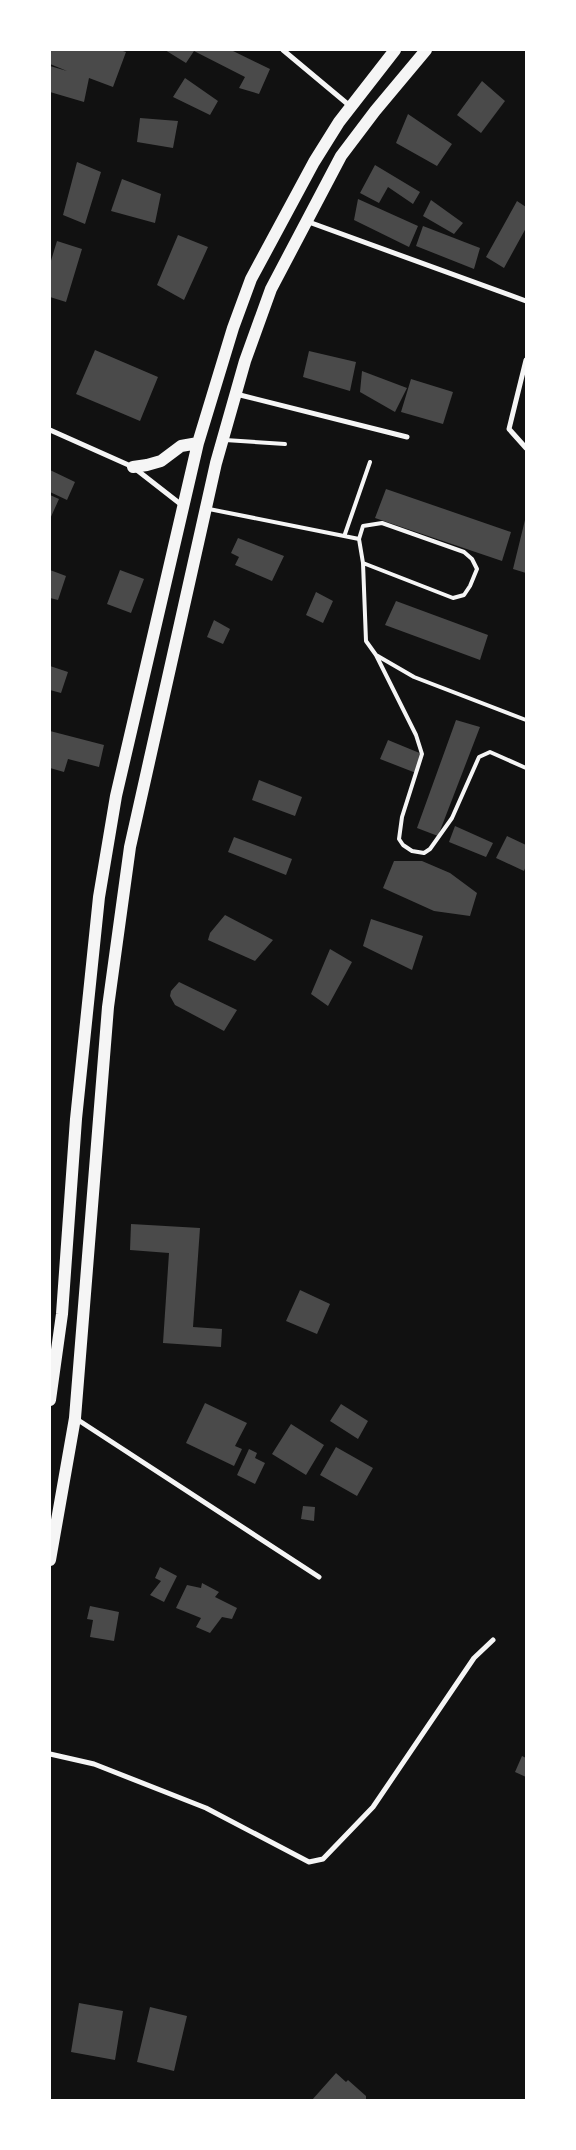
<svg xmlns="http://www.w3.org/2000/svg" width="576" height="2150" font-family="'Source Sans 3',sans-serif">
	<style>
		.building { fill: #4a4a4a }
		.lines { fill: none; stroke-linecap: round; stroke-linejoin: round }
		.service { stroke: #f5f5f5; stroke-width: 4 }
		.minor { stroke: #f5f5f5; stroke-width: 5 }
		.primary { stroke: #f5f5f5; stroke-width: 12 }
	</style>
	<rect width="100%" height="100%" fill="#111"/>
	<path class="building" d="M50 50H120L126 52 113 87 89 78 84 102 50 92V66L67 71 50 64Z
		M165 50H231L270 69 259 94 239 88 245 77 194 51 186 63Z
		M185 78 218 101 210 115 173 97Z
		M482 81 505 101 481 133 457 115Z
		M408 114 452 144 437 166 396 143Z
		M140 118 178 121 173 148 137 142Z
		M77 162 101 172 85 224 63 215Z
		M375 165 420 192 413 204 388 187 379 203 360 193Z
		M122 179 161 194 155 223 111 211Z
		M358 199 418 226 409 247 354 220Z
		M431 200 463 223 454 234 423 216Z
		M517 201 526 207V228L504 268 486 257Z
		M423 226 480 248 474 269 416 246Z
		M178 235 208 247 184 300 157 285Z
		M57 241 82 249 66 302 50 297V264Z
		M95 350 158 377 140 421 76 394Z
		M309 351 356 362 350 391 303 377Z
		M362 371 407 388 395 412 360 392Z
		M411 379 453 392 443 424 401 412Z
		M50 470 75 482 67 500 50 492Z
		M386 489 511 532 502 561 375 518Z
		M50 495 59 499 50 519Z
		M525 520 526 521V573L513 569Z
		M238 538 284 556 272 581 235 565 239 557 231 553Z
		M50 570 66 576 58 600 50 598Z
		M120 570 144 579 131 613 107 604Z
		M316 592 333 601 323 623 306 615Z
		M396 601 488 635 480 660 385 625Z
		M214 620 230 629 223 644 207 637Z
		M50 666 68 672 61 693 50 690Z
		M456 720 480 727 438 836 417 828Z
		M50 731 104 745 99 767 68 759 64 772 50 768Z
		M388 740 422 754 416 773 380 759Z
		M259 780 302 797 295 816 252 800Z
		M455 826 493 843 486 857 449 842Z
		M507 836 526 845V866L524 871 496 858Z
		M234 837 292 859 286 875 228 852Z
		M394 861H422L450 873 477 893 470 916 434 911 383 888Z
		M225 915 273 940 255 961 208 940 210 933Z
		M371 919 423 936 412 970 363 946Z
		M330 949 352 962 328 1006 311 994Z
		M179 982 237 1010 224 1031 175 1005 170 996 171 991Z
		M131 1224 200 1228 193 1327 222 1329 221 1347 163 1343 169 1253 130 1250Z
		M300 1290 330 1304 317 1334 286 1321Z
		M205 1403 247 1423 235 1446 242 1449 234 1466 186 1443Z
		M341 1404 368 1421 358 1439 330 1421Z
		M291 1424 324 1445 306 1475 272 1454Z
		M336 1447 373 1468 357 1496 320 1475Z
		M249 1449 257 1453 255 1458 265 1463 255 1484 237 1475Z
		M303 1506 315 1507 314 1521 301 1519Z
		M160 1567 177 1576 164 1602 150 1595 161 1581 155 1578Z
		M202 1583 219 1592 215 1597 237 1608 232 1619 222 1617 210 1633 196 1627 201 1618 176 1608 187 1585 201 1588Z
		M90 1606 119 1612 114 1641 90 1637 93 1620 87 1619Z
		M522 1756 526 1758V1777L515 1772Z
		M79 2003 123 2011 115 2060 71 2052Z
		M150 2007 187 2016 174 2071 137 2062Z
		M336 2073 346 2082 348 2080 366 2096V2100H312Z"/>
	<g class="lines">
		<path class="service" d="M225 440 285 444
			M209 509 359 539
			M345 534 370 462
			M363 563 453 598 464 595 470 586 477 569 472 559 464 552 382 523 363 526 359 539 363 563 366 641 376 655 416 735 422 754 402 817 399 839 403 845 412 851 424 853 430 849 452 818 479 757 490 752 526 768
			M376 655 414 677 526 720"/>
		<path class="minor" d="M283 50 350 106
			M306 221 526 301
			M526 360 509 429 526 448
			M236 394 407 437
			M50 430 133 467 183 506
			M75 1418 319 1577
			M50 1754 94 1764 206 1808 309 1862 323 1859 373 1807 474 1658 493 1640"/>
		<path class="primary" d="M133 467 147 465 161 461 181 446 198 443
			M50 1400 62 1314 76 1119 99 897 116 796 198 443 233 328 251 279 314 162 339 122 395 50
			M50 1560 75 1418 108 1007 130 847 216 463 245 361 271 289 341 156 375 111 426 50"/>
	</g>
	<rect width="576" height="2150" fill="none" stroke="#ffffff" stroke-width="102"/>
</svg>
